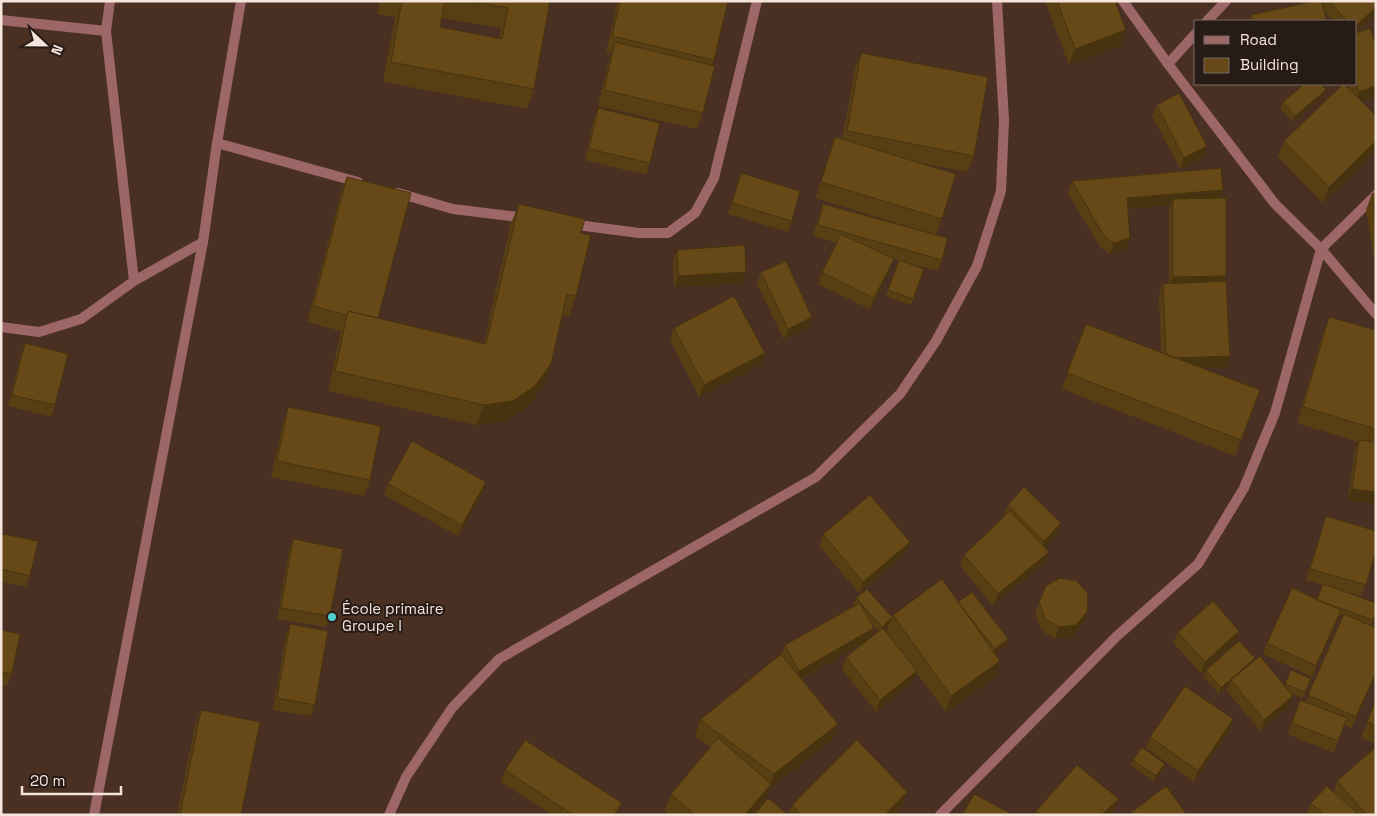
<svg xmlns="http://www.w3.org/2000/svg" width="1377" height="816" font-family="'Space Grotesk',sans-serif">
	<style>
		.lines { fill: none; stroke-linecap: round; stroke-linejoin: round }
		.minor { stroke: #9d6768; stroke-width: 10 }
		.tertiary { stroke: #9d6768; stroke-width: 10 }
		.wall { fill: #583f13; fill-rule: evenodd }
		.shaded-wall { fill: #47330f }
		.building { fill: #664916; stroke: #47330f }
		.poi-dot { fill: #52cdcd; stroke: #271b16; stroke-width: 2 }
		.labels { text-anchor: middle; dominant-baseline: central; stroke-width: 4; stroke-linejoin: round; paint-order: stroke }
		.poi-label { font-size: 15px; fill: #f5e4dc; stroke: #271b16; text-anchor: start }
	</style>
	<rect width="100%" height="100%" fill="#493023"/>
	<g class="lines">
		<path class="minor" d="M1123 1 1168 64 1275 204 1321 249 1376 314
			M1 20 106 31 134 281
			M1207 21 1226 1
			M106 31 110 1
			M1168 64 1196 33
			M217 143 358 182
			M398 193 453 209 526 218
			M570 224 639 233H668L695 213 714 178 757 1
			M1 327 39 332 81 319 134 281 203 242
			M389 815 406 777 452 708 499 659 816 477 900 394 936 341 977 266 1001 191 1004 121 997 1
			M940 815 1117 636 1198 564 1244 488 1275 413 1321 249 1376 195"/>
		<path class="tertiary" d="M94 815 203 242 217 143 241 1"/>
	</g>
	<path class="wall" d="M380 1H550L534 89 527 109 383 82 395 17 377 14ZM442 18 501 28 499 38 440 27Z
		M618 1H728L714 60 712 65 703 113 697 129 598 106 611 53 606 52Z
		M1045 1H1115L1126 30 1120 46 1069 65Z
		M1314 1H1372L1376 5V9L1373 18 1356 21H1333L1324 11 1326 21H1249L1251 15Z
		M1376 45V96L1361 101 1376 116V151L1323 203 1278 157 1284 141 1350 90 1348 84H1356Z
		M861 53 974 156 968 172 916 162 942 219 936 235 815 198 835 137 842 139 855 69Z
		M1324 96 1293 122 1280 108 1283 102Z
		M1157 105 1203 157 1180 169 1152 116Z
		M598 108 650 163 646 175 585 160 594 119Z
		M741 173 792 221 788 232 728 214Z
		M347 177 378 318 484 343 511 223 519 204 581 233 576 296 569 316 563 315 544 384 528 406 506 421 476 425 328 391 341 331 307 322 341 193Z
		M1072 181 1220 198 1226 276 1224 281 1226 367 1202 368 1260 390 1235 456 1062 389 1086 324 1161 352 1159 295 1163 284H1169V210L1171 205 1128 209 1126 249 1110 254 1100 247 1068 193Z
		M1376 193V270L1366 210 1372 194Z
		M823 204 942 260 938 271 890 258V271L870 309 818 284 822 272 837 243 813 236 819 215Z
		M677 250 742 283 674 287 673 261Z
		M899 260 924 269 911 305 886 296Z
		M761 272 812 317 808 328 784 340 757 284Z
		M1329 317 1376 330V504L1348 500 1355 451 1358 442 1297 423 1323 333Z
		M674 328 765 353 761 364 699 397 670 340Z
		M25 343 55 405 51 417 8 406 21 354Z
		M288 407 370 480 364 496 271 477 283 423Z
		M486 482 482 493 458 536 384 495 388 484Z
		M1008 505 1061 523 1057 534 1045 547 1049 552 1045 563 993 605 960 566 964 555 1004 516Z
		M1326 516 1366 585 1361 596 1342 591 1376 612 1371 625 1364 623 1376 674 1352 728 1344 725 1334 753 1287 734 1300 700 1306 702 1344 616 1340 614 1312 677 1263 654 1267 643 1317 600 1322 585 1306 580Z
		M3 534 30 576 26 587 1 582V539Z
		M823 534 906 553 859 593 819 546Z
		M293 539 330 616 326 627 277 619 289 551Z
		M1046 586 1087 612 1083 623 1072 636 1055 639 1041 630 1035 613Z
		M856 598 892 617 893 615 958 602 1008 639 1006 645 995 653V677L946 712 916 672 912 682 876 712 842 669 846 657 868 640 801 679 832 740 769 789 765 800 753 815H670L665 810 671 794 710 747 695 736 700 720 781 655 785 645 855 605 854 604ZM871 623 879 632 870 639ZM889 624 887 631 908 660 884 629Z
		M290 624 315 705 311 716 273 710 286 635Z
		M1 630 12 674 7 686 1 684Z
		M1239 631 1235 642 1201 673 1173 643 1178 632Z
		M1254 661 1285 686 1291 670 1309 685 1303 698 1290 693 1289 707 1260 731 1227 691 1229 685 1219 694 1203 676 1206 670Z
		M1376 700V744L1361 738Z
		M201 710 241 815H177L195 726Z
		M1229 731 1194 782 1146 748 1150 737Z
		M1133 760 1165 764 1163 770 1154 782 1131 765Z
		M505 770 617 815H552L501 782Z
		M1337 781 1376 815H1307L1311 803 1334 792Z
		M907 792 902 808 895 815H788L792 805Z
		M1115 810 1110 815H1034L1036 811Z"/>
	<path class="shaded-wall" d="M1376 7 1373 18 1356 33V26Z
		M1126 30 1120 46 1069 65 1075 49Z
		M1376 86V96L1355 103 1359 92Z
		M1326 90 1324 96 1293 122 1295 116Z
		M1376 141V151L1323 203 1329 187Z
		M1207 146 1203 157 1180 169 1184 158Z
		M1223 190 1219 201 1173 199 1171 205 1123 209 1127 198Z
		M1130 238 1126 249 1110 254 1114 243Z
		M894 259 890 271 870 309 874 298Z
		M746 272 742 283 674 287 678 276Z
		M1226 276 1222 288H1169L1173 277Z
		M812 317 808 328 784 340 788 329Z
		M765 353 761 364 699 397 704 385Z
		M1230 356 1226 367 1162 370 1166 359Z
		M551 364 544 384 528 406 506 421 476 425 484 405Z
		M486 482 482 493 458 536 462 525Z
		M1352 489 1376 492V504L1348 500Z
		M1061 523 1057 534 1040 552 1044 541Z
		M910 542 906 553 859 593 863 582Z
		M1049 552 1045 563 993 605 998 594Z
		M1341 610 1337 622 1312 677 1316 666Z
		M1087 612 1083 623 1072 636 1055 639 1059 627Z
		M892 618 889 624 880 633 882 627Z
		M874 628 870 639 795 682 799 671Z
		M1239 631 1235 642 1201 673 1205 662Z
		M1008 639 1006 645 993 655 995 649Z
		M1255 658 1252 664 1231 680 1229 685 1219 694 1221 688Z
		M1000 661 995 677 946 712 951 696Z
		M917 671 912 682 876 712 880 700Z
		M1376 672V674L1352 728 1356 717Z
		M1293 696 1289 707 1260 731 1264 720Z
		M1233 719 1229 731 1194 782 1198 771Z
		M838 724 832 740 769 789 765 800 753 815H745L770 785 774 774Z
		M1165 764 1163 770 1154 782 1156 776Z
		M907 792 902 808 895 815H885Z
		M1119 799 1115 810 1110 815H1101Z
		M622 803 617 815H614Z"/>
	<path class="building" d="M402 1H445L440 27 502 39 508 8 468 1H550L534 89 391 62Z
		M620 1H728L714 60 612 36Z
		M1057 1H1115L1126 30 1075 49Z
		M1314 1H1322L1326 21H1252L1251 15Z
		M1329 1H1372L1376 5V7L1356 26V21H1347Z
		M1370 28 1376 45V86L1359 92 1356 83V33Z
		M615 42 715 66 703 113 604 90Z
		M861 53 988 77 974 156 847 131Z
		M1304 84H1321L1326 90 1295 116 1283 102Z
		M1343 84H1344L1376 116V141L1329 187 1284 141Z
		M1179 93 1207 146 1184 158 1157 105Z
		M598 108 660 123 650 163 589 149Z
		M835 137 956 174 942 219 821 182Z
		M1221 168 1223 190 1127 198 1130 238 1114 243 1104 236 1072 181Z
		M741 173 800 191 792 221 732 203Z
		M347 177 411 193 378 318 348 311 347 315 313 306Z
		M1376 193V218L1372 194Z
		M1226 198V276L1173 277V199Z
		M519 204 585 219 581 233 591 235 576 296 567 294 551 364 535 386 513 401 484 405 335 371 348 311 486 344Z
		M823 204 948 238 942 260 818 225Z
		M841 234 894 259 874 298 822 272Z
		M745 245 746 272 678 276 677 250Z
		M899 260 924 269 913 299 888 290Z
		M786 261 812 317 788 329 761 272Z
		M1226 281 1230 356 1177 358 1166 354 1163 284Z
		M734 296 765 353 704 385 674 328Z
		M1329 317 1376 330V429L1303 407Z
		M1086 324 1260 390 1241 440 1067 373Z
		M25 343 68 354 55 405 12 395Z
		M288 407 381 426 370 480 277 461Z
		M1359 440 1376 442V492L1352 489Z
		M412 441 486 482 462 525 388 484Z
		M1024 487 1061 523 1044 541 1008 505Z
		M870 495 910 542 863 582 823 534Z
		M1010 511 1049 552 998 594 964 555Z
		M1326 516 1376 531V550L1366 585 1310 569Z
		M3 534 38 541 30 576 1 569V542Z
		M293 539 343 549 330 616 281 608Z
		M1060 578 1077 581 1088 594 1087 612 1076 625 1059 627 1045 619 1039 602 1046 586Z
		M942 579 1000 661 951 696 893 615Z
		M1323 584 1376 603V612L1373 620 1317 600Z
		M1292 588 1341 610 1316 666 1267 643Z
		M867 589 892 617 882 627 856 598Z
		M972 592 1008 639 995 649 958 602Z
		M1213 601 1239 631 1205 662 1178 632Z
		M860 603 874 628 799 671 785 645Z
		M1344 614 1376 628V672L1356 717 1308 695Z
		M290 624 328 631 315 705 277 698Z
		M883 628 917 671 880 700 846 657Z
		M1 630 20 634 12 674 1 672Z
		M1239 641 1255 658 1221 688 1206 670Z
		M781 654 838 724 774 774 700 720Z
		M1260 656 1293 696 1264 720 1231 680Z
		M1291 670 1311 679 1305 692 1285 684Z
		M1185 686 1233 719 1198 771 1150 737Z
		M1300 700 1347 718 1338 741 1292 723Z
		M1376 700V726L1367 722Z
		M201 710 260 722 241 815H180Z
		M718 738 771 784 745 815H695L671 794Z
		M525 740 622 803 614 815H573L505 770Z
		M857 740 907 792 885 815H801L792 805Z
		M1142 747 1165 764 1156 776 1133 760Z
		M1376 747V815H1367L1337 781Z
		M1077 765 1119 799 1101 815H1041L1036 811Z
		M1166 786 1187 815H1129V814Z
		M1327 786 1359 815H1324L1311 803Z
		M974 794 1014 815H962Z
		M768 798 788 815H754Z
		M560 812 565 815H558Z"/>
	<circle class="poi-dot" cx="332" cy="617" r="5"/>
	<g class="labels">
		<g class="poi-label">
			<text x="342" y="608">École primaire<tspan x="342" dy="17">Groupe I</tspan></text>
		</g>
	</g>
	<rect width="1377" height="816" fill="none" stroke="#f5e4dc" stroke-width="5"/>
	<rect x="1194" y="20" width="162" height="65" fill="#271b16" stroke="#796b65"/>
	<rect x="1204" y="36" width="25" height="8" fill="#9d6768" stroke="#796b65"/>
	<text x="1240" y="45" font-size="15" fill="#f5e4dc">Road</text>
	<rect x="1204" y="58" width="25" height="15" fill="#664916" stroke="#796b65"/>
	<text x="1240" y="70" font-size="15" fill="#f5e4dc">Building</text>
	<g transform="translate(45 45) rotate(112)" stroke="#271b16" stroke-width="4" paint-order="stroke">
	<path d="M0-4L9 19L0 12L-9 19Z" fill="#f5e4dc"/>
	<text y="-8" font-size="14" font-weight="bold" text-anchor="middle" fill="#f5e4dc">N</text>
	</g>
	<path d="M22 786v8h99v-8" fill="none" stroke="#f5e4dc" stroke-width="2.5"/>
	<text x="30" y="786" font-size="15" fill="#f5e4dc" stroke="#271b16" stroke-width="4" paint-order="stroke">20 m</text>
</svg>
